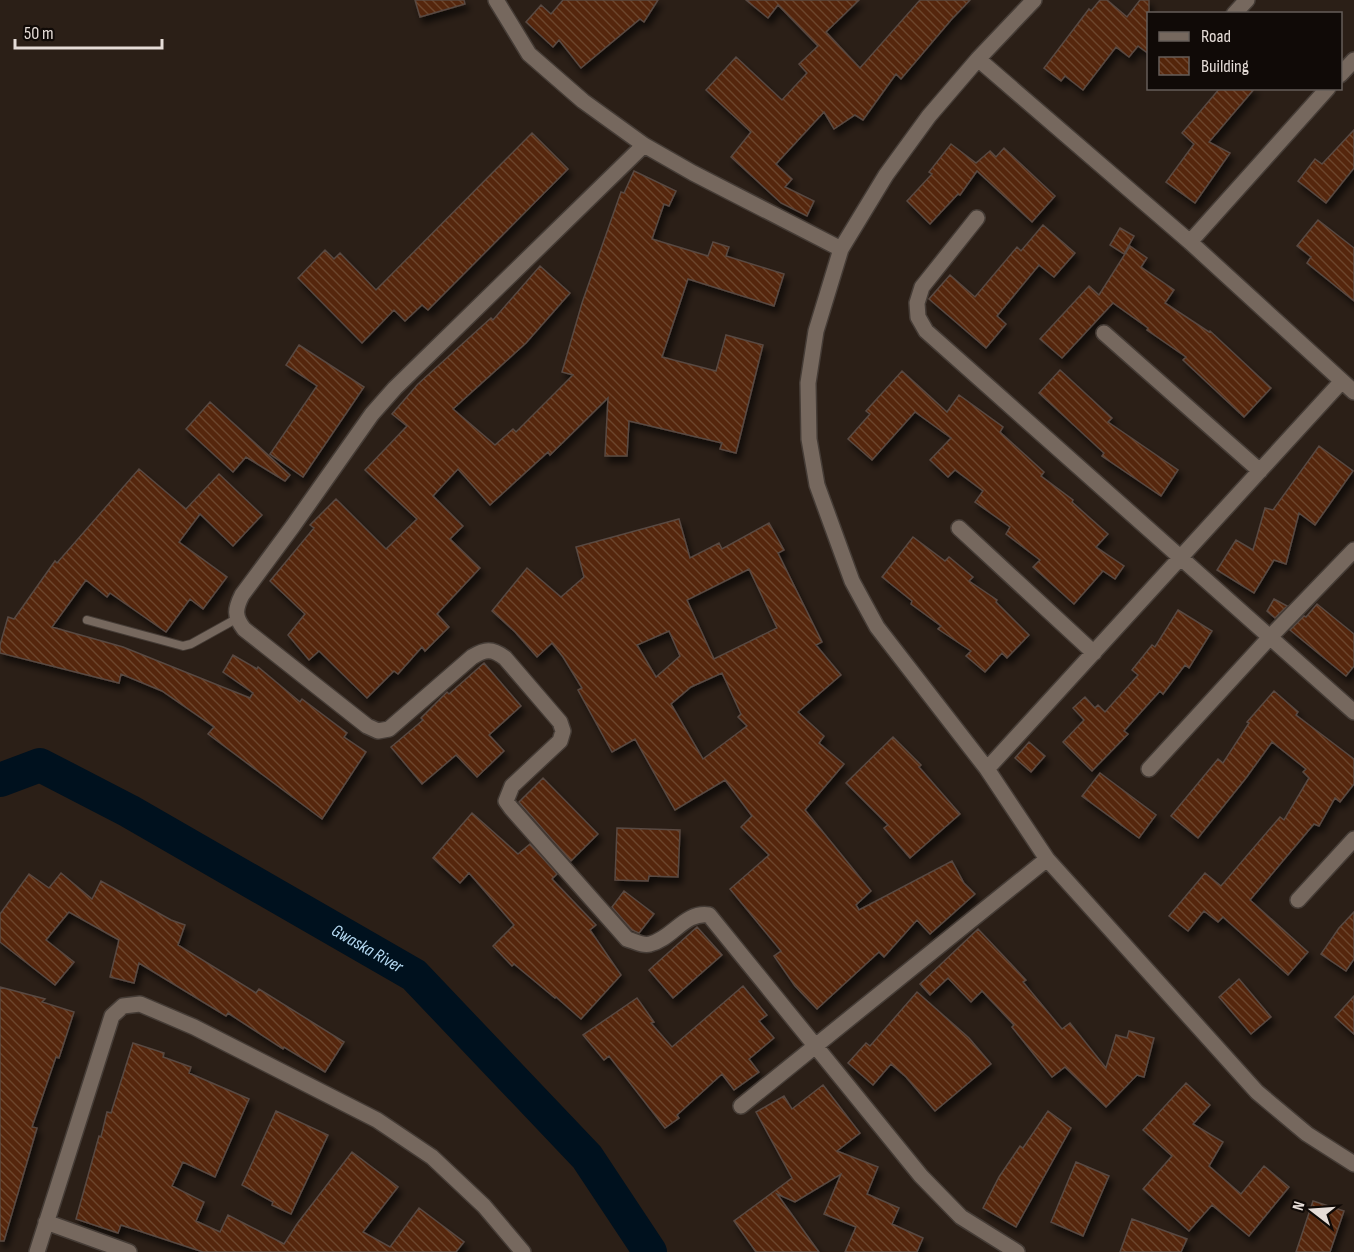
<svg xmlns="http://www.w3.org/2000/svg" width="1354" height="1252" font-family="'Sofia Sans Condensed',sans-serif">
	<style>
		.lines { fill: none; stroke-linecap: round; stroke-linejoin: round }
		.river { stroke: #00111e; stroke-width: 34 }
		.building { fill: url(#building-back-hatch); stroke: #594942; stroke-width: 1.5; fill-rule: evenodd; filter: url(#shadow) }
		.service-casing { stroke: #453c36; stroke-width: 10 }
		.minor-casing { stroke: #453c36; stroke-width: 18 }
		.service { stroke: #76685e; stroke-width: 8 }
		.minor { stroke: #76685e; stroke-width: 15 }
		.labels { text-anchor: middle; dominant-baseline: central; stroke-width: 6; stroke-linejoin: round; paint-order: stroke }
		.water-label { font-size: 18px; font-style: italic; fill: #b4d9f2; stroke: #100a07 }
	</style>
	<defs>
		<pattern id="building-back-hatch" width="6" height="6" patternUnits="userSpaceOnUse" patternTransform="scale(1.5)"><rect width="6" height="6" fill="#54250a"/><path d="M-1 5l2 2M0 0l6 6M5-1l2 2" fill="none" stroke="#6c442d"/></pattern>
		<filter id="shadow"><feDropShadow dx="3.5" dy="6" stdDeviation="3" flood-color="#0009"/></filter>
	</defs>
	<rect width="100%" height="100%" fill="#2b1f17"/>
	<g class="lines">
		<path class="river" id="s1" d="M0 780 40 765 129 811 414 975 587 1157 650 1252"/>
	</g>
	<path class="building" d="M415 0H464L465 4 420 17Z
		M563 0H658L644 22 640 19 581 68 559 40 553 47 526 22 541 5 551 14Z
		M746 0H859L826 32 860 68 920 0H970L951 20 901 79 896 74 863 120 855 115 834 129 824 112 776 164 792 179 785 187 814 201 807 216 781 203 731 157 751 132 706 90 736 57 782 100 807 73 799 64 818 46 778 5 768 18Z
		M1100 0H1107L1127 17 1140 0H1149V54L1138 46 1129 57 1116 47 1083 90 1065 76 1061 81 1044 68 1089 9 1091 11Z
		M1220 88H1255L1209 142 1230 153 1195 203 1166 182 1194 144 1182 133Z
		M1354 130V168L1326 203 1298 181 1315 159 1322 164Z
		M532 133 568 169 428 310 422 305 405 321 394 310 362 343 298 278 325 250 334 259 340 253 376 290Z
		M951 144 976 163 990 151 996 157 1004 148 1055 196 1032 222 977 171 960 195 958 194 930 224 907 201 932 174 929 172Z
		M634 171 676 191 669 206 664 204 652 239 708 256 713 242 729 247 726 256 784 274 774 306 688 279 662 357 716 371 726 335 763 345 736 453 720 449 722 443 629 421 627 456H605L608 398 550 455 548 452 490 505 458 469 433 496 463 526 450 539 480 568 437 614 449 627 425 651 422 647 398 674 394 671 367 698 319 651 309 660 288 635 305 614 270 581 314 528 310 525 336 499 386 549 417 519 365 470 407 426 392 414 418 384 491 318 493 320 540 266 570 293 526 343 453 409 495 445 513 429 516 432 573 375 562 372 582 303 621 192 624 193Z
		M1318 220 1354 248V301L1307 263 1311 257 1297 246Z
		M1043 225 1075 253 1054 277 1039 265 997 316 1006 324 986 348 929 299 950 275 975 297 1017 247 1021 251Z
		M1120 228 1134 236 1124 254 1110 245Z
		M1130 246 1147 258 1141 267 1174 290 1165 303 1209 332 1210 331 1271 388 1244 417 1183 360 1186 357 1147 330 1148 328 1113 303 1062 358 1040 339 1089 286 1099 295Z
		M299 345 364 387 303 477 270 454 317 386 286 365Z
		M1060 370 1112 418 1108 422 1178 470 1161 496 1102 456 1104 453 1039 393Z
		M902 371 947 412 959 395 1003 427 1000 432 1044 472 1041 476 1073 500 1072 502 1108 534 1096 547 1124 566 1115 579 1103 571 1074 604 1033 567 1040 560 1006 534 1010 527 975 502 983 491 955 470 948 477 930 460 951 438 915 412 872 460 848 439 870 414 866 411Z
		M210 402 290 475 285 481 246 457 233 472 186 429Z
		M1319 446 1353 471 1315 525 1299 513 1286 564 1274 560 1254 593 1217 570 1236 540 1253 550 1265 508 1273 510Z
		M139 469 186 509 219 474 262 515 233 546 200 514 179 542 227 577 203 609 190 599 166 632 110 593 107 597 86 580 52 627 123 647 250 698 253 693 223 672 233 655 257 669 258 667 300 702 302 699 347 733 344 737 366 752 322 819 208 734 214 727 162 691 121 674 119 683 0 653V645L8 617 14 619 55 561 57 563Z
		M679 519 690 558 719 543 722 549 769 523 784 550 778 553 822 642 816 645 841 675 798 712 824 736 819 743 844 764 805 810 871 891 856 905 859 910 952 861 964 883 975 894 930 934 917 920 884 957 879 952 817 1009 795 986 774 956 781 951 730 889 769 855 741 827 752 816 725 780 675 810 635 739 612 752 578 690 582 688 563 657 552 643 537 657 515 632 492 611 527 568 561 597 584 577 576 547ZM749 569 777 628 714 659 687 600ZM669 631 680 656 656 677 637 645ZM722 673 741 714 738 717 747 726 703 759 671 704 691 687Z
		M913 537 945 561 949 557 973 577 969 581 997 600 996 602 1029 635 1007 658 1002 653 985 672 966 656 971 651 938 629 941 626 911 604 912 601 882 577Z
		M1274 599 1287 606 1275 618 1267 611Z
		M1317 604 1354 634V666L1346 676 1290 630 1304 616 1306 617Z
		M1178 610 1212 631 1189 668 1185 665 1163 694 1160 691 1124 731 1128 734 1092 771 1063 742 1084 720 1073 708 1085 697 1095 708 1098 705 1105 712 1138 675 1132 670 1152 645 1155 647Z
		M484 663 521 706 489 735 504 751 477 777 456 755 422 784 391 747 423 720 421 718 447 692 449 694Z
		M1274 691 1298 712 1296 715 1354 759V784L1340 802 1335 798 1319 826 1314 824 1250 900 1308 952 1288 975 1223 917 1218 922 1204 911 1188 931 1169 916 1205 873 1221 886 1280 817 1284 820 1309 778 1303 772 1306 769 1272 742 1246 778 1198 838 1171 816 1218 759 1223 763 1249 723 1247 722Z
		M893 737 921 765 919 767 960 814 910 858 884 828 888 825 846 783Z
		M1029 742 1045 756 1031 772 1015 758Z
		M1100 773 1156 815 1139 838 1082 796Z
		M543 778 598 834 571 861 519 802Z
		M472 813 518 854 530 844 557 874 552 879 596 925 590 930 621 975 581 1019 556 997 555 998 514 964 512 966 493 946 514 925 469 873 460 883 433 858Z
		M617 828 680 830 678 877 649 876 648 881 615 880Z
		M61 873 92 899 101 881 171 920 185 925 178 945 256 993 259 989 344 1042 325 1072 284 1047 283 1049 228 1013 226 1016 139 963 134 983 110 977 119 940 69 912 46 940 74 962 55 985 0 942V914L29 874 49 888Z
		M624 891 654 914 639 933 632 930 612 907Z
		M1354 912V959L1346 971 1321 954 1339 928Z
		M697 927 722 955 673 998 649 970Z
		M978 929 1026 980 1023 982 1062 1029 1070 1023 1106 1068 1116 1035 1127 1038 1129 1031 1154 1038 1144 1077 1137 1075 1106 1107 1065 1067 1052 1077 1012 1027 1014 1025 982 991 971 1002 948 978 930 995 920 984Z
		M1239 979 1271 1017 1251 1034 1219 997Z
		M743 986 767 1015 759 1021 774 1038 749 1059 759 1072 734 1090 722 1074 677 1115 679 1118 665 1128 609 1056 604 1060 583 1035 637 998 654 1022 651 1023 672 1047Z
		M0 987 45 999 42 1002 74 1012 59 1058 56 1057 32 1127 37 1128 4 1241H0Z
		M917 992 969 1038 991 1064 935 1111 906 1077 891 1064 873 1085 848 1063 866 1043 870 1046Z
		M1354 996V1034L1335 1017Z
		M133 1043 164 1053 163 1057 191 1067 189 1073 249 1099 215 1177 183 1162 172 1186 204 1202 196 1221 220 1232 228 1215 284 1244 297 1224 352 1152 398 1187 363 1232 390 1247 419 1208 464 1242 456 1252H203L121 1225 118 1233 76 1219 99 1136 101 1137 107 1112 111 1113Z
		M1186 1083 1210 1105 1193 1124 1223 1142 1209 1166 1241 1194 1264 1166 1289 1187 1249 1236 1212 1205 1189 1231 1143 1189 1172 1156 1143 1130Z
		M823 1085 860 1133 837 1151 878 1167 867 1194 899 1208 892 1224 923 1238 917 1252H845L856 1227 824 1214 841 1174 795 1202 777 1194 819 1252H756L734 1221 792 1178 756 1112 784 1096 792 1109Z
		M276 1111 328 1135 291 1214 272 1205 273 1202 242 1185Z
		M1048 1111 1071 1128 1016 1227 983 1208 999 1177 1020 1146 1023 1148Z
		M1076 1162 1109 1176 1083 1236 1051 1222Z
		M1313 1201 1344 1211 1330 1252H1296Z
		M1132 1219 1187 1239 1181 1252H1120Z"/>
	<g class="lines">
		<g class="service-casing">
			<path id="service" d="M87 620 183 646 191 644 236 619"/>
		</g>
		<g class="minor-casing">
			<path id="minor" d="M496 0 529 54 583 101 644 145 693 173 841 249
				M1034 0 978 59 929 116 886 175 841 249 816 331 808 383 809 439 817 485 852 581 877 627 987 769 1047 859 1257 1092 1307 1134 1354 1164
				M1234 14 1247 0
				M978 59 1190 242 1354 392
				M1340 75 1354 60
				M644 145 395 388 372 414 293 526 242 595C235 609 234 616 244 629L367 726 378 731 389 729 472 657C485 649 492 648 505 658L560 722 563 731 560 741 512 786 506 801 511 808 627 939C634 941 643 946 650 944 672 939 685 911 709 915L921 1176 961 1217 1017 1252
				M977 218 922 287 917 303 918 317 926 331 1354 712
				M1190 242 1328 88
				M1104 333 1260 471
				M959 528 1094 653
				M987 769 1342 381
				M1149 769 1270 637 1354 550
				M1298 900 1354 839
				M741 1106 1047 859
				M46 1222 129 1252
				M37 1252 112 1016 123 1006 140 1004 194 1027 377 1120 432 1157 484 1206 523 1252"/>
		</g>
		<use href="#service" class="service"/>
		<use href="#minor" class="minor"/>
	</g>
	<g class="labels">
		<g class="water-label">
			<text stroke="none"><textPath href="#s1" startOffset="418">Gwaska River</textPath></text>
		</g>
	</g>
	<rect x="1147" y="12" width="195" height="78" fill="#100a07" stroke="#655e5a" stroke-width="1.5"/>
	<rect x="1159" y="32" width="30" height="9" fill="#76685e" stroke="#655e5a" stroke-width="1.5"/>
	<text x="1201" y="42" font-size="18" fill="#e5dcd7">Road</text>
	<rect x="1159" y="57" width="30" height="18" fill="url(#building-back-hatch)" stroke="#655e5a" stroke-width="1.5"/>
	<text x="1201" y="72" font-size="18" fill="#e5dcd7">Building</text>
	<g transform="translate(1312 1210) rotate(287)" stroke="#100a07" stroke-width="4.5" paint-order="stroke">
	<path d="M0-4.5L10 22L0 15L-10 22Z" fill="#e5dcd7"/>
	<text y="-9" font-size="16" font-weight="bold" text-anchor="middle" fill="#e5dcd7">N</text>
	</g>
	<path d="M15 39v9h147v-9" fill="none" stroke="#e5dcd7" stroke-width="3"/>
	<text x="24" y="39" font-size="18" fill="#e5dcd7" stroke="#100a07" stroke-width="4.5" paint-order="stroke">50 m</text>
</svg>
